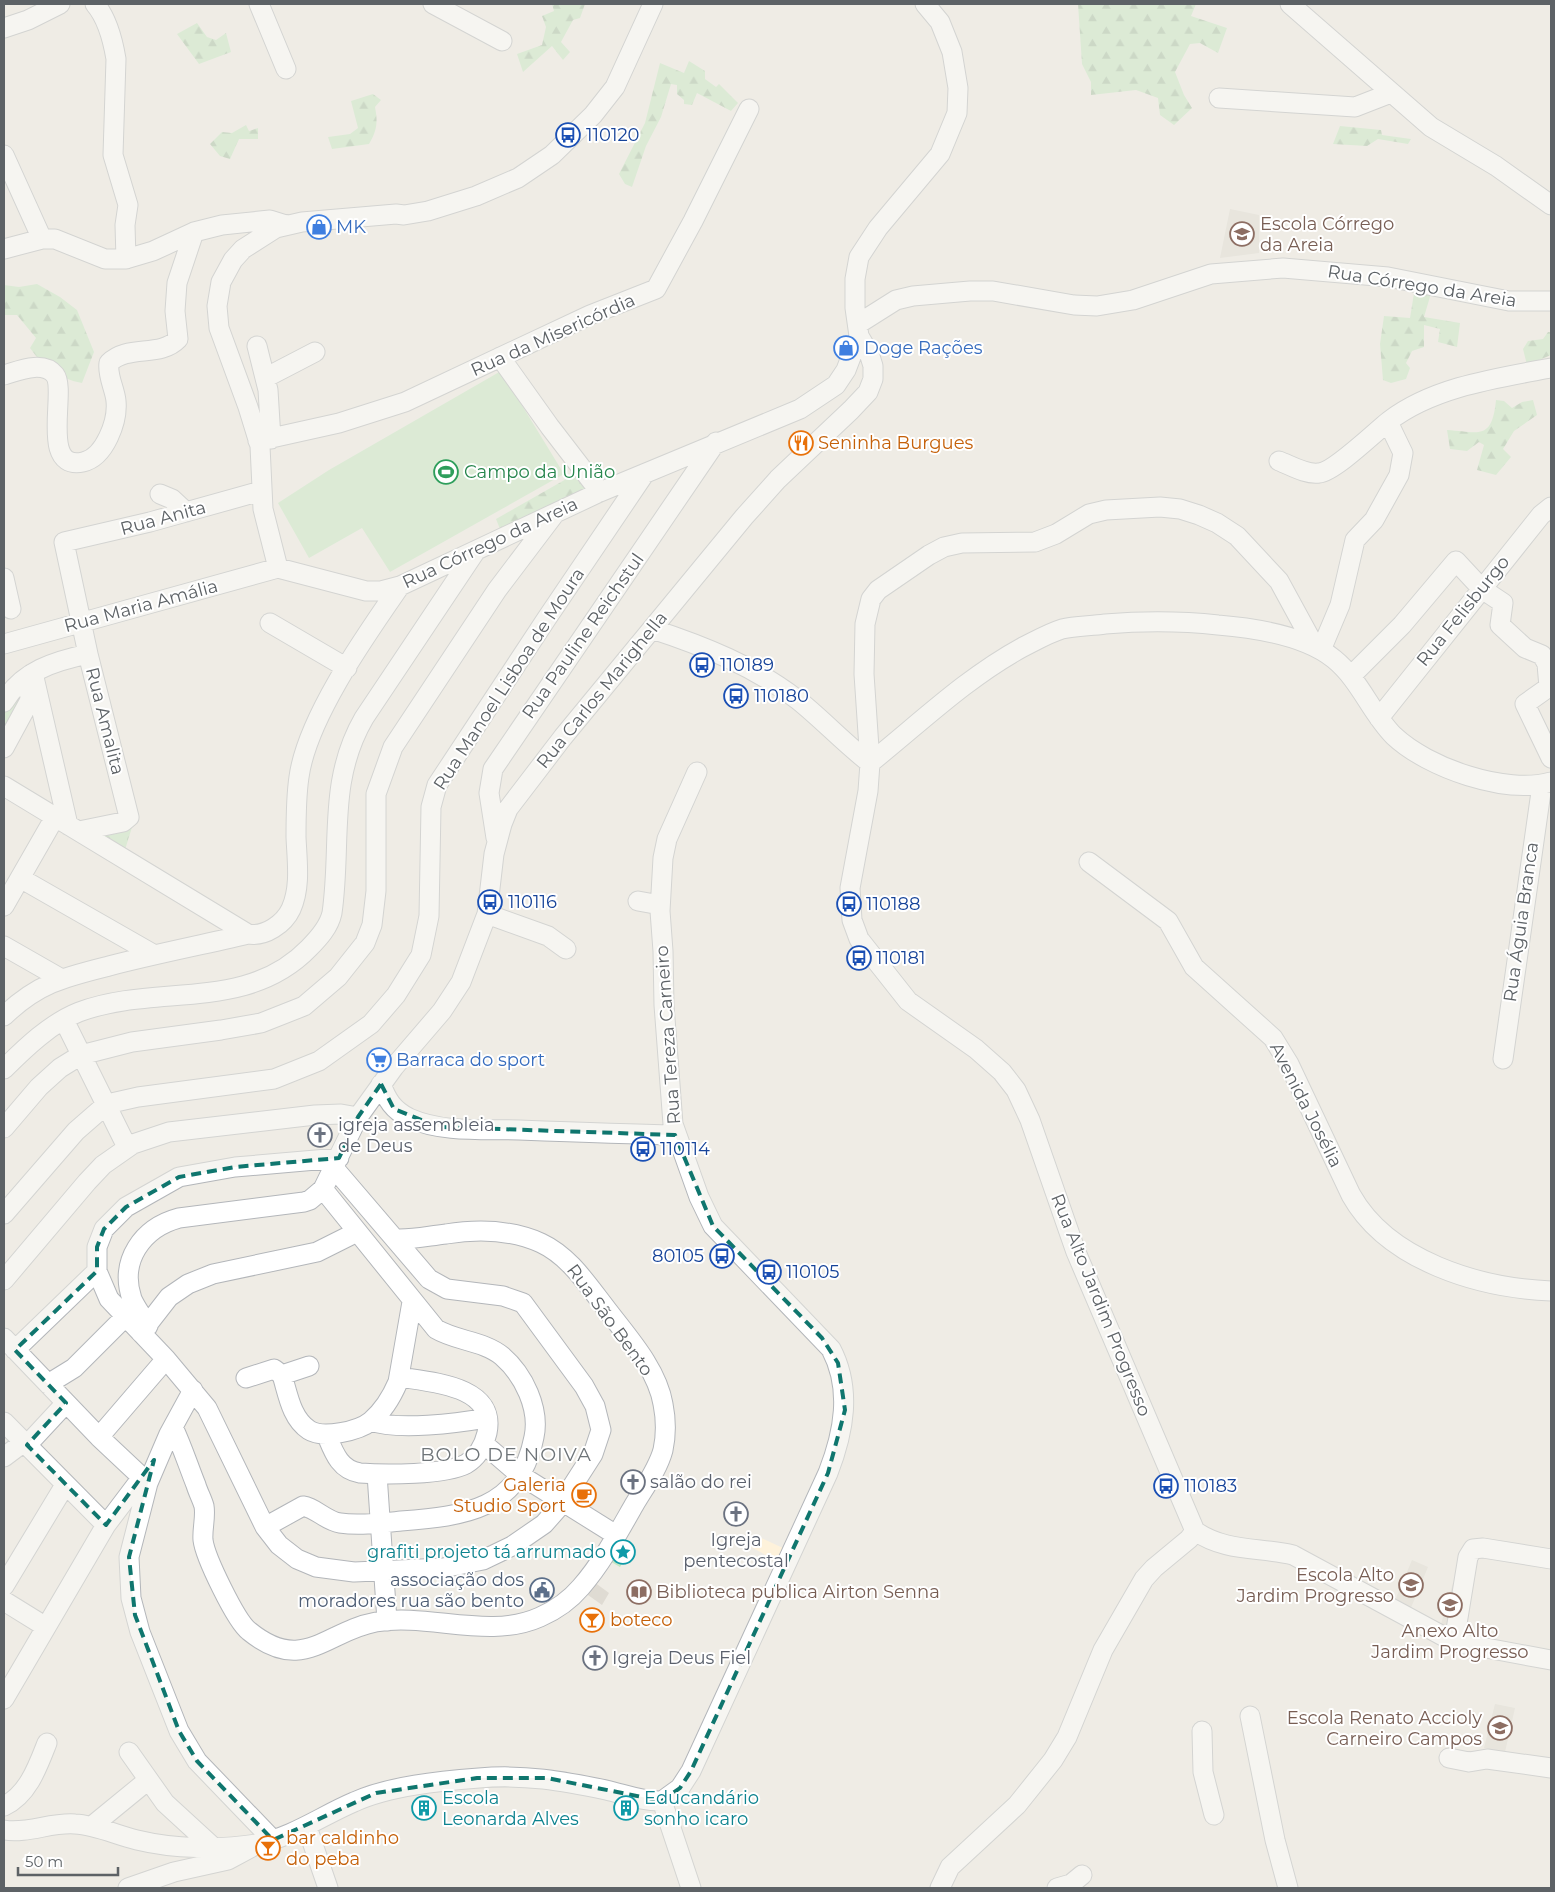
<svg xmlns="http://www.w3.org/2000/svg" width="1555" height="1892" font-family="Montserrat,sans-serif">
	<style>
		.commercial { fill: #fef2db }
		.education { fill: #dfdbd3 }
		.forest { fill: url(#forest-firs) }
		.park { fill: url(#park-crowns) }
		.pitch { fill: #c5e7c2 }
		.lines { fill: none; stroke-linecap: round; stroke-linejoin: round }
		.minor-casing { stroke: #b3b6ba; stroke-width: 21 }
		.minor { stroke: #fff; stroke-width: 19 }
		.marked { fill: none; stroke: #0f766e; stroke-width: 4; stroke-dasharray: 10 6; stroke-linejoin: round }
		.labels { text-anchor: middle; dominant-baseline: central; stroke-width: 4; stroke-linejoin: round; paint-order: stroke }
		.transit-label { font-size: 18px; fill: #164399; stroke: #fff; text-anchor: start }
		.education-label { font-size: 18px; fill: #785e54; stroke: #fff; text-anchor: start }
		.shop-label { font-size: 18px; fill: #366cbe; stroke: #fff; text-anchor: start }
		.street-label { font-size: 18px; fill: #5d6266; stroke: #fff }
		.food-label { font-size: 18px; fill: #c56008; stroke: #fff; text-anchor: start }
		.leisure-label { font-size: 18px; fill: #27864d; stroke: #fff; text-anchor: start }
		.worship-label { font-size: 18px; fill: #5b616d; stroke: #fff; text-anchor: start }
		.culture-label { font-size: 18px; fill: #0d838f; stroke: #fff; text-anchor: start }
		.service-label { font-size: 18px; fill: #4e5e75; stroke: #fff; text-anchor: end }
		.neighbourhood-label { font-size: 19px; letter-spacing: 1px; fill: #6e7478; stroke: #fff }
	</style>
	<defs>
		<pattern id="forest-firs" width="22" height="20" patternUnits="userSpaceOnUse" patternTransform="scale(1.25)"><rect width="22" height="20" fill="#c5e7c2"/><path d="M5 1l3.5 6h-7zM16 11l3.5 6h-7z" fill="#a3bfa1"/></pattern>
		<pattern id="park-crowns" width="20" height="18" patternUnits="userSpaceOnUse" patternTransform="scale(1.25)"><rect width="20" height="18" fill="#c5e7c2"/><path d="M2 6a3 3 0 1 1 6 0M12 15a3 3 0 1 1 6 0" fill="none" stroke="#a3bfa1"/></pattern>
	</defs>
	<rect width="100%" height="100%" fill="#efece5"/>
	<path class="commercial" d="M755 1535 785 1549 777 1561 749 1546Z"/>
	<path class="education" d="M1230 209 1259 215V253L1220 258Z
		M1412 1560 1428 1567 1410 1610 1394 1603Z
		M590 1579 609 1593 602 1605 581 1590Z
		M1453 1583 1460 1586 1448 1626 1441 1624Z
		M1495 1704 1515 1708 1505 1752 1484 1748Z"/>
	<path class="forest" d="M552 4H585L580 18 573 20 561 42 570 52 563 60 552 46 523 72 517 54 542 45 546 27 542 16 554 11Z
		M1078 4H1196L1191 16 1227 28 1218 53 1200 43 1190 44 1175 72 1184 95 1192 108 1174 125 1160 115 1158 98 1136 90 1091 95V82L1082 64Z
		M197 23 207 37 216 40 226 33 231 52 199 64 177 34Z
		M689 61 705 71V79L716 87 719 84 738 103 731 111 697 93 692 105 684 104V100L677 94V85L671 84 661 117 646 146 632 187 625 184 619 174 645 123 660 63 684 73Z
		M373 94 381 100 375 107C378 122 377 131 369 144L332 149 328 137 350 134 358 128 351 101Z
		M246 125 249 131 258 128V139H239L230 159 220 156 210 144 222 132 232 133Z
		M1340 126 1381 130 1382 135 1411 139 1408 144 1378 139 1367 146 1333 144Z
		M37 284 60 297 77 310 94 352 82 383C60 379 43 367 30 348L36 338 17 315H4V285L19 287Z
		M1415 287 1432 290 1424 317 1460 323 1457 347 1438 342 1440 329 1424 325V347L1412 351 1406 363 1410 368 1406 379 1391 383 1383 380 1380 344 1384 316 1410 318Z
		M1548 332H1551V355L1527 365 1523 349 1528 341 1543 339Z
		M1496 400 1504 401 1512 408 1522 402 1533 400 1537 415 1514 431 1503 449 1511 457 1496 475 1477 470 1484 445 1479 442 1467 451 1450 449 1447 430C1479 432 1492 441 1496 400Z
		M576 469 589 489 500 529 496 519 568 478Z"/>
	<path class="park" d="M26 687 4 741V710Z
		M133 824 124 853 92 833Z
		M620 1536 634 1545 620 1567 606 1559Z"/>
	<path class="pitch" d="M501 371 564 474 390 572 362 528 309 558 278 503 329 470Z"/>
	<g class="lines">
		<g class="minor-casing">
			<path id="minor" d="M95 4C107 18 113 41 116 59L113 155 128 205 125 225 126 259
				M259 4 286 69
				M433 4 502 41
				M1290 4 1431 127 1496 166 1551 205
				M4 28 28 20 60 4
				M1219 98 1355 107 1391 93
				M4 155 42 239
				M4 249 42 239H55L105 259H126L153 251 194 232 222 225 270 220 286 225
				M858 324 896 300 913 296 970 291H993L1074 305 1097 306 1133 300 1211 274 1283 268 1388 277 1509 301H1551
				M257 346 268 390 271 439
				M500 357 550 427 600 492
				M4 375C18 371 43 360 55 375 67 391 39 471 83 462 105 457 118 421 116 401 115 389 107 376 109 363 128 344 160 358 178 339L175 311 177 283 194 232
				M265 378 315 352
				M258 441 339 423 405 402 590 315 656 289 693 221 749 109
				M1279 461C1290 465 1306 475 1319 473 1334 472 1375 432 1389 421 1433 387 1497 378 1551 368
				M160 494 172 499 186 512
				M278 568 263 509 260 446 248 407 219 328 217 306 221 282 233 260 243 249 276 228 302 222 396 214 404 215 428 211 476 196 518 178 552 155 593 115 615 87 653 4
				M4 578 11 609
				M270 623 347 668
				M652 629C704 646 754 666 798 700 823 720 845 744 870 763
				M4 644 278 568 366 591H381L400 586 600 492 800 409 836 385 846 370 859 336 855 308V279L859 257 878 228 940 154 957 113 958 88 952 52 940 22 925 4
				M1315 647 1279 581 1237 536 1217 523 1199 515 1180 509 1160 507 1106 510 1089 514 1056 534 1035 542 962 543 944 547 929 555 878 590 871 599 865 624 864 674 870 763 868 791 850 888 852 920 859 939 908 1001 976 1049 1002 1072 1016 1090 1030 1120 1076 1252 1195 1531C1225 1552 1259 1547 1293 1555L1454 1642 1551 1660
				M1321 650 1340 605 1355 540 1374 520 1399 475 1403 453 1388 422
				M33 673 68 825
				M1351 676 1402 625 1456 561 1482 589 1503 603 1500 625 1525 648 1542 655 1547 664 1549 687 1525 704 1551 758
				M4 702C22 671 55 661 88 654
				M1379 718 1541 515 1551 507
				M4 748 30 700 29 683
				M870 763C920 723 966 678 1023 647 1035 641 1049 633 1062 629 1075 626 1091 626 1105 624 1143 621 1181 621 1218 625 1254 628 1306 636 1334 659 1360 680 1371 713 1394 736 1428 768 1506 795 1551 782
				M4 786 248 934
				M79 831 123 822 129 817 88 654 64 542 150 522 261 491
				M496 838 489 793 493 769 716 442
				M1089 862 1168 921 1194 967 1273 1038 1289 1064 1351 1195C1388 1261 1479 1288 1551 1291
				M20 878 153 954
				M638 901 660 905
				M4 906 55 817
				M487 914 548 936 566 949
				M4 946 60 978
				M4 1016C38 983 65 977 109 966 155 954 202 945 248 934 265 937 284 924 291 909 301 887 297 861 296 837 296 817 296 797 299 777 307 718 366 635 400 586
				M64 1020 127 1147
				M1503 1059 1542 785
				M4 1069C25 1048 51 1023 79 1012 156 983 246 1013 309 948 319 938 329 927 332 913 342 844 327 782 364 718L475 552
				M381 1084C387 1100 393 1110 409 1118 443 1133 483 1129 519 1130 571 1132 623 1134 675 1135
				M4 1128 39 1087 60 1068 81 1055 132 1042 221 1030 261 1023 304 1006 338 977 365 943 372 925 376 891V794L393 747 497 590 553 516
				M334 1168 429 1279 447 1289 503 1296 523 1303 584 1386 595 1406 601 1430 593 1454 559 1507 544 1524 512 1546 483 1560 443 1568 354 1572 316 1567 297 1559 279 1545 265 1527 207 1408 166 1359 109 1299 97 1271V1247L104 1229 126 1207 179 1177 235 1167 339 1158
				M4 1214 76 1131 107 1104 138 1097 274 1079 319 1061 371 1024 396 995 421 955 429 916 431 807 437 785 547 618 645 473
				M4 1280 87 1182 103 1165 133 1144 169 1132 315 1115 341 1114 358 1117
				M148 1326C143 1317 136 1308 132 1299 119 1261 142 1228 179 1218L304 1202 310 1200 323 1189 358 1117 394 1067 442 1011 461 982 487 914 494 854 502 824 508 809 563 737 744 517 778 479 851 410 868 392 873 379V366L869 353 859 336
				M141 1333 169 1297 188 1284 213 1274 317 1252 357 1232
				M4 1338 99 1437 148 1483
				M15 1350 97 1271
				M282 1375C288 1394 291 1418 309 1430 323 1439 359 1431 371 1421 383 1411 392 1396 398 1382L412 1302
				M282 1375 309 1366
				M246 1378 274 1369 282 1375
				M48 1384 74 1368 125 1317
				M193 1390 169 1434 148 1483 129 1557 131 1598 140 1632 179 1731 197 1761 273 1840
				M371 1421C398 1431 458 1423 487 1418
				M4 1422 106 1525
				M173 1427C182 1446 188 1465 196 1485 198 1492 202 1499 204 1506 206 1517 202 1529 203 1540 205 1557 236 1621 249 1631 303 1675 326 1631 376 1622 429 1613 489 1640 540 1617 556 1610 570 1600 581 1587 602 1563 618 1533 634 1505 644 1488 658 1469 663 1450 666 1436 666 1419 663 1404 657 1368 626 1335 605 1307 587 1284 569 1256 541 1243 512 1230 477 1229 446 1234 428 1236 413 1240 395 1239
				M327 1436C334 1453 340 1470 360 1473 385 1475 445 1475 466 1464 478 1457 484 1445 487 1433 497 1385 429 1382 399 1377
				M99 1437 166 1359
				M484 1444 520 1475 616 1535
				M27 1445 66 1403
				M4 1457 24 1442
				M377 1474 387 1621
				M265 1527 303 1506C316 1508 326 1521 340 1523 359 1526 382 1523 401 1521 464 1516 520 1510 534 1437 540 1409 524 1375 502 1356 484 1341 456 1341 436 1329L323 1189
				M4 1586 65 1485
				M4 1601 46 1627
				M1454 1642 1468 1557 1473 1549 1483 1548 1551 1559
				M4 1699 106 1525 143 1476
				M1250 1716 1275 1840 1288 1888
				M1202 1731 1203 1772 1214 1815
				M129 1752 165 1803 213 1847
				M1449 1758 1469 1762 1487 1759 1551 1768
				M662 1801 680 1788 691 1771 828 1473C844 1432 852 1389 831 1349L713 1226 699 1197 673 1124 664 1005 663 951 660 911 663 858 667 839 697 772
				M662 1801 691 1888
				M4 1806C28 1795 38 1766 47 1743
				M92 1826 147 1781
				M307 1827 328 1888
				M4 1830C28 1834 51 1822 75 1824 96 1825 116 1835 137 1840 174 1849 219 1850 257 1844 293 1837 321 1816 354 1802 389 1786 440 1781 479 1778 524 1774 563 1781 606 1790 624 1794 644 1802 662 1801
				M128 1888 174 1872 228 1860 252 1847
				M940 1888 950 1867 1017 1805 1053 1760 1067 1737 1103 1650 1144 1579 1154 1568 1189 1539 1195 1531
				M1057 1888 1071 1884 1082 1875"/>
		</g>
		<use href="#minor" class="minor"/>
	</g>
	<path d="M0 0H1555V1892H0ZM381 1084 394 1109 439 1127 675 1135 713 1226 822 1338 838 1363 845 1410 828 1473 691 1771 680 1788 662 1801 547 1778H477L376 1793 273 1840 197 1761 179 1731 135 1615 129 1557 154 1460 106 1525 27 1445 66 1403 15 1350 97 1271V1247L104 1229 126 1207 179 1177 235 1167 339 1158 358 1117Z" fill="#efece5" fill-opacity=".55" fill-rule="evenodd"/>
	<path class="marked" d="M381 1084 394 1109 439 1127 675 1135 713 1226 822 1338 838 1363 845 1410 828 1473 691 1771 680 1788 662 1801 547 1778H477L376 1793 273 1840 197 1761 179 1731 135 1615 129 1557 154 1460 106 1525 27 1445 66 1403 15 1350 97 1271V1247L104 1229 126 1207 179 1177 235 1167 339 1158 358 1117Z"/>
	<defs>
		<g id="bus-ring" transform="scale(1.25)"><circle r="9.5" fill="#fff" stroke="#1a4fb4" stroke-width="1.5"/><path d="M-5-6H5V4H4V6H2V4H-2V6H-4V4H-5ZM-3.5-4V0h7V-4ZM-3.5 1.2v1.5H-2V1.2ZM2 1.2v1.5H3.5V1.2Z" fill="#1a4fb4"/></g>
		<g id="shop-ring" transform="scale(1.25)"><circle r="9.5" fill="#fff" stroke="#3f7fe0" stroke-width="1.5"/><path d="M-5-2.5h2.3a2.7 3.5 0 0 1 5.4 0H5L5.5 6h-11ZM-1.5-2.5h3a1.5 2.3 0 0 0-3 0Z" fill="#3f7fe0"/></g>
		<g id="school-ring" transform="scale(1.25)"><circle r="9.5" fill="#fff" stroke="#8d6e63" stroke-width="1.5"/><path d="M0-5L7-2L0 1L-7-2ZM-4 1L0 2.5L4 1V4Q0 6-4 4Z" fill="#8d6e63"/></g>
		<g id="restaurant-ring" transform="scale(1.25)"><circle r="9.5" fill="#fff" stroke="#e8710a" stroke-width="1.5"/><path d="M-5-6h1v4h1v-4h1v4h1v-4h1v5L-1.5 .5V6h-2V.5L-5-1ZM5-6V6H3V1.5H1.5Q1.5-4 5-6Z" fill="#e8710a"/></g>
		<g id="stadium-ring" transform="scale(1.25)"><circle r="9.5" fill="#fff" stroke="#2e9e5b" stroke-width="1.5"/><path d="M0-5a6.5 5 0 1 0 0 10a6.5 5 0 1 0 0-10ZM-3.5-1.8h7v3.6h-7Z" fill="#2e9e5b"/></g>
		<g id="supermarket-ring" transform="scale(1.25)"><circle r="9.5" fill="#fff" stroke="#3f7fe0" stroke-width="1.5"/><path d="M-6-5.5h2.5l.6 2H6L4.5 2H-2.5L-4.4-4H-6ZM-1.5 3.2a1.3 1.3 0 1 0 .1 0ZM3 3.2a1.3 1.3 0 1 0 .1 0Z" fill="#3f7fe0"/></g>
		<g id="church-ring" transform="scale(1.25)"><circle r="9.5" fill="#fff" stroke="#6b7280" stroke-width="1.5"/><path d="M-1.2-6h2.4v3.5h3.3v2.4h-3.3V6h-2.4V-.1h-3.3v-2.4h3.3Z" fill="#6b7280"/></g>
		<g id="cafe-ring" transform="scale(1.25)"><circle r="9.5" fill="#fff" stroke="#e8710a" stroke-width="1.5"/><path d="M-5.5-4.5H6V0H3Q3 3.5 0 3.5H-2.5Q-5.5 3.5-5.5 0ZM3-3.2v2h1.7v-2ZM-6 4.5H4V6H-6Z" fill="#e8710a"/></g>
		<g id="sight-ring" transform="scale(1.25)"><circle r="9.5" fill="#fff" stroke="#0f9aa8" stroke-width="1.5"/><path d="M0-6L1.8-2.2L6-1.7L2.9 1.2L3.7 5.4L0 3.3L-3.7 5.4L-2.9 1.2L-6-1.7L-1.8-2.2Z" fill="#0f9aa8"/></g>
		<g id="civic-ring" transform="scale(1.25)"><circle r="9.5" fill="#fff" stroke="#5c6f8a" stroke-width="1.5"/><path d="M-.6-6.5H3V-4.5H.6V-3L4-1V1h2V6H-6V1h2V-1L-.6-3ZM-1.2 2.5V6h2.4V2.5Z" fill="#5c6f8a"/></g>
		<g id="library-ring" transform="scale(1.25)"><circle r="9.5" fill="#fff" stroke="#8d6e63" stroke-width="1.5"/><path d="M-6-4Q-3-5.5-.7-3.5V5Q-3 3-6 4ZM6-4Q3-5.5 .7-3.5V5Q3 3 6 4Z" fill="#8d6e63"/></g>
		<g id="bar-ring" transform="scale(1.25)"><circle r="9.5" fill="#fff" stroke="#e8710a" stroke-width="1.5"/><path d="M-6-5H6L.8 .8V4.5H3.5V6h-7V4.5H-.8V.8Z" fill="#e8710a"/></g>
		<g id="building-ring" transform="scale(1.25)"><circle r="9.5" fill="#fff" stroke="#0f9aa8" stroke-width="1.5"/><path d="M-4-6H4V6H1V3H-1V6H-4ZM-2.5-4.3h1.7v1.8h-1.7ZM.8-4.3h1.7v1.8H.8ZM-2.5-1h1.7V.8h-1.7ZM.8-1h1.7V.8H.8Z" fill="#0f9aa8"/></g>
	</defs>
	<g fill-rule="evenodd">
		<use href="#bus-ring" x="568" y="135"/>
		<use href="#shop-ring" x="319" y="227"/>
		<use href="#school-ring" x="1242" y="234"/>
		<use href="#shop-ring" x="846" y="348"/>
		<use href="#restaurant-ring" x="801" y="443"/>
		<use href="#stadium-ring" x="446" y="472"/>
		<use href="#bus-ring" x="702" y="665"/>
		<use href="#bus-ring" x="736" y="696"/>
		<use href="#bus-ring" x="490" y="902"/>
		<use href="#bus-ring" x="849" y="904"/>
		<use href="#bus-ring" x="859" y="958"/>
		<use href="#supermarket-ring" x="379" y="1060"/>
		<use href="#church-ring" x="320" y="1135"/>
		<use href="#bus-ring" x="643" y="1149"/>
		<use href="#bus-ring" x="722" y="1256"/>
		<use href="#bus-ring" x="769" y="1272"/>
		<use href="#church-ring" x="633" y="1482"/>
		<use href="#bus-ring" x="1166" y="1486"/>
		<use href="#cafe-ring" x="584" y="1495"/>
		<use href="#church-ring" x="736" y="1514"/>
		<use href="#sight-ring" x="623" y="1552"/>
		<use href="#school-ring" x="1411" y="1585"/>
		<use href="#civic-ring" x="542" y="1590"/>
		<use href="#library-ring" x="639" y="1592"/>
		<use href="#school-ring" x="1450" y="1605"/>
		<use href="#bar-ring" x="592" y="1620"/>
		<use href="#church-ring" x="595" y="1658"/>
		<use href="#school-ring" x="1500" y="1728"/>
		<use href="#building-ring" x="424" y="1808"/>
		<use href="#building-ring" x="626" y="1808"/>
		<use href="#bar-ring" x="268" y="1848"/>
	</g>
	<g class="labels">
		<g class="transit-label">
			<text x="586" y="135">110120</text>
			<text x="720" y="665">110189</text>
			<text x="754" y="696">110180</text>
			<text x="508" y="902">110116</text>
			<text x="866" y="904">110188</text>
			<text x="876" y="958">110181</text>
			<text x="660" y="1149">110114</text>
			<text x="704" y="1256" text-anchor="end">80105</text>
			<text x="786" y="1272">110105</text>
			<text x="1184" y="1486">110183</text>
		</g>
		<g class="education-label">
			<text x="1260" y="224">Escola Córrego<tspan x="1260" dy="21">da Areia</tspan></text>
			<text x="1394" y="1575" text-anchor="end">Escola Alto<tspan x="1394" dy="21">Jardim Progresso</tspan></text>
			<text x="656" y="1592">Biblioteca publica Airton Senna</text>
			<text x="1450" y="1631" text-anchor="middle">Anexo Alto<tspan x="1450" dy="21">Jardim Progresso</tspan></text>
			<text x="1482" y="1718" text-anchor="end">Escola Renato Accioly<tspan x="1482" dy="21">Carneiro Campos</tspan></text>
		</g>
		<g class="shop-label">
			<text x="336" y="227">MK</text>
			<text x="864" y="348">Doge Rações</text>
			<text x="396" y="1060">Barraca do sport</text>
		</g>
		<g class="street-label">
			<text transform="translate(1422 286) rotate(9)">Rua Córrego da Areia</text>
			<text transform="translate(553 335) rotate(-24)">Rua da Misericórdia</text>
			<text transform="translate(163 518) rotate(-15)">Rua Anita</text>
			<text transform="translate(490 543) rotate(-25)">Rua Córrego da Areia</text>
			<text transform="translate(141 606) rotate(-15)">Rua Maria Amália</text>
			<text transform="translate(1463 611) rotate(-51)">Rua Felisburgo</text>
			<text transform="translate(583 636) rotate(-55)">Rua Pauline Reichstul</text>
			<text transform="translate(509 679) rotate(-57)">Rua Manoel Lisboa de Moura</text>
			<text transform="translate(602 690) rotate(-51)">Rua Carlos Marighella</text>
			<text transform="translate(105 721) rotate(76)">Rua Amalita</text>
			<text transform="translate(1521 922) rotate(-82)">Rua Águia Branca</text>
			<text transform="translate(668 1035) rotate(-94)">Rua Tereza Carneiro</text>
			<text transform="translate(1306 1105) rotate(63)">Avenida Josélia</text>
			<text transform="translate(1101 1305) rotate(68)">Rua Alto Jardim Progresso</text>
			<text transform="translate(610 1320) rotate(54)">Rua São Bento</text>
		</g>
		<g class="food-label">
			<text x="818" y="443">Seninha Burgues</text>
			<text x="566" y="1485" text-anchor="end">Galeria<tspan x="566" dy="21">Studio Sport</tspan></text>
			<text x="610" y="1620">boteco</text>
			<text x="286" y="1838">bar caldinho<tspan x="286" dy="21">do peba</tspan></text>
		</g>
		<g class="leisure-label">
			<text x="464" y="472">Campo da União</text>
		</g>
		<g class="worship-label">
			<text x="338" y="1125">igreja assembleia<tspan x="338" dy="21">de Deus</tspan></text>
			<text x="650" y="1482">salão do rei</text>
			<text x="736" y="1540" text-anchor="middle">Igreja<tspan x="736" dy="21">pentecostal</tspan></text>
			<text x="612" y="1658">Igreja Deus Fiel</text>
		</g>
		<g class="culture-label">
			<text x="606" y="1552" text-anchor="end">grafiti projeto tá arrumado</text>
			<text x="442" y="1798">Escola<tspan x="442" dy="21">Leonarda Alves</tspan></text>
			<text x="644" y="1798">Educandário<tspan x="644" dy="21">sonho icaro</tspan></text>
		</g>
		<g class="service-label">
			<text x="524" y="1580">associação dos<tspan x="524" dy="21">moradores rua são bento</tspan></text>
		</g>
		<g class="neighbourhood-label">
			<text x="506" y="1454">BOLO DE NOIVA</text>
		</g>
	</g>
	<rect width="1555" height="1892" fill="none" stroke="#5d6266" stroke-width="10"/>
	<path d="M18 1867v8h100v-8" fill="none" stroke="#5d6266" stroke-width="2.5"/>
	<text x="25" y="1867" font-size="15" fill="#5d6266" stroke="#ffffff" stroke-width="4" paint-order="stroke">50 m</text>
</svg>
